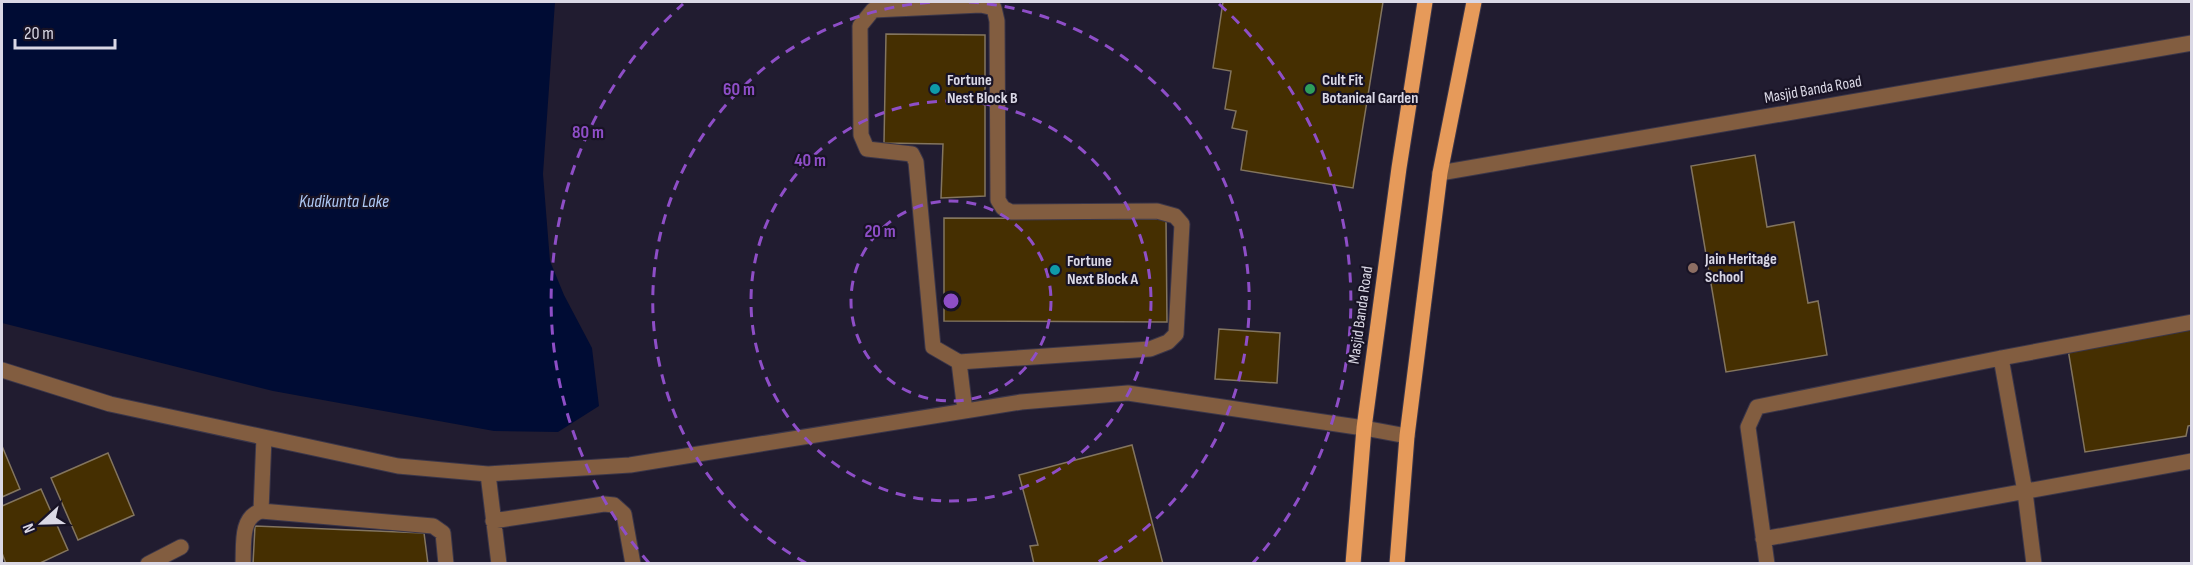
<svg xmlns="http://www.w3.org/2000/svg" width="2193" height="565" font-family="'Sofia Sans Condensed',sans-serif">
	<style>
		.water { fill: #000c34 }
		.building { fill: #452f01; stroke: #83755f; stroke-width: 1.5 }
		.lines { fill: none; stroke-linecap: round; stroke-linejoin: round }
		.minor-casing { stroke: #3b3649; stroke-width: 17 }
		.major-casing { stroke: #3b3649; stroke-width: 17 }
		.minor { stroke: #825d40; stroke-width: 15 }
		.major { stroke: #e69a5a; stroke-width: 15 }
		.ring { fill: none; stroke: #8e4ec7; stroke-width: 3; stroke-dasharray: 10 8 }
		.culture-dot { fill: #0f9aa8; stroke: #181325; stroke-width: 2 }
		.leisure-dot { fill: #2e9e5b; stroke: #181325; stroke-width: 2 }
		.education-dot { fill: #8d6e63; stroke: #181325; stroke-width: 2 }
		.labels { text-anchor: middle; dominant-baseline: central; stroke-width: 4.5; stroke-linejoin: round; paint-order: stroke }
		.poi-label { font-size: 16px; font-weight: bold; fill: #dad8e5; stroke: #181325; text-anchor: start }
		.street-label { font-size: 16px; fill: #dad8e5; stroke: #181325 }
		.water-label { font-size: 18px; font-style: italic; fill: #aec8f4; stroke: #181325 }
		.centre { fill: #8e4ec7; stroke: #181325; stroke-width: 3 }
		.ring-label { font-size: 18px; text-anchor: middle; font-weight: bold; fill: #8e4ec7; stroke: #181325; stroke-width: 4.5; stroke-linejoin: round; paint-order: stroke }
	</style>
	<rect width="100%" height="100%" fill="#211c30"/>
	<path class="water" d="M2 2H555L543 174 550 261 564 295 592 348 599 406 558 432 494 431 273 391 2 323Z"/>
	<path class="building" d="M1223 2H1383L1353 188 1241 170 1247 131 1232 128 1236 111 1225 109 1231 71 1213 68Z
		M886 34 985 35V196L941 198 943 144 884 143Z
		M1755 155 1767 227 1794 222 1808 303 1818 301 1827 355 1726 372 1691 166Z
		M944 218 1166 219 1167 322 944 321Z
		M1219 329 1280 333 1277 383 1215 379Z
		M2192 329V425L2188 426 2186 436 2085 452 2068 349Z
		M1132 445 1163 564H1034L1030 546 1038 545 1019 475Z
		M2 446 20 489 2 497Z
		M108 453 134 515 78 540 51 478Z
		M41 489 68 550 38 564H6L2 553V506Z
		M255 526 424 533 428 564H253Z"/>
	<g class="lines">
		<g class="minor-casing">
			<path id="minor" d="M1440 173 2192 43
				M2001 358 2025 492 2034 564
				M959 362 1150 349 1168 342 1176 334 1182 224 1175 216 1157 211 1011 212 1003 208 998 200 997 21 994 8 981 5 873 10 860 26 861 135 867 149 912 154 916 162 933 347 959 362 965 411
				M2 370 110 404 398 466 488 474 630 465 1021 402 1128 393 1364 428 1407 436
				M488 474 499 564
				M261 511 264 437
				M493 521 604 504 614 505 624 514 633 564
				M1763 539 2192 461
				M148 564 181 547
				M243 564C244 545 240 517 261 511L433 526 443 533 446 564
				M1767 564 1748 427 1757 407 2001 358 2192 322"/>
		</g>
		<g class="major-casing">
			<path id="major" d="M1353 564 1364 428 1399 168 1425 2
				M1397 564 1407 436 1440 173 1474 2"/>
		</g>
		<use href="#minor" class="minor"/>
		<use href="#major" class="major"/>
	</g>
	<g class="ring">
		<circle cx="951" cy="301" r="100"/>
		<circle cx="951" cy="301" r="200"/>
		<path d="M806 563A300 300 0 0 1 933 2M969 2A300 300 0 0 1 1096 563"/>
		<path d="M649 563A400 400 0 0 1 683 4M1219 4A400 400 0 0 1 1253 563"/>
	</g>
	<g class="culture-dot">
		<circle cx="935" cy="89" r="6"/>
		<circle cx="1055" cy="270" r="6"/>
	</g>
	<circle class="leisure-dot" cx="1310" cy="89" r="6"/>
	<circle class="education-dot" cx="1693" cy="268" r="6"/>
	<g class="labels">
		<g class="poi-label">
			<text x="947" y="80">Fortune<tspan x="947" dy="18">Nest Block B</tspan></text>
			<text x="1322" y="80">Cult Fit<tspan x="1322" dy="18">Botanical Garden</tspan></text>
			<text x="1705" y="259">Jain Heritage<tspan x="1705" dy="18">School</tspan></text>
			<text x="1067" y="261">Fortune<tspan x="1067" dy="18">Next Block A</tspan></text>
		</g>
		<g class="street-label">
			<text transform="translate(1813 90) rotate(-10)">Masjid Banda Road</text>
			<text transform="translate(1361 315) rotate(-82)">Masjid Banda Road</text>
		</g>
		<g class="water-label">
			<text x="344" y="201">Kudikunta Lake</text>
		</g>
	</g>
	<circle cx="951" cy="301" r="9" class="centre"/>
	<g class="ring-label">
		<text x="739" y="95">60 m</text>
		<text x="588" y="138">80 m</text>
		<text x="810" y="166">40 m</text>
		<text x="880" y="237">20 m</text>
	</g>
	<rect width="2193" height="565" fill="none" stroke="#dad8e5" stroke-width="6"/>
	<g transform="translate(42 523) rotate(248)" stroke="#181325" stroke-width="4.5" paint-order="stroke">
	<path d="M0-4.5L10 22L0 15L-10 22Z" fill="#dad8e5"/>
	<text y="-9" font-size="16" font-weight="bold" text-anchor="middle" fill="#dad8e5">N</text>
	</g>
	<path d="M15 39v9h100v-9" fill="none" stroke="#dad8e5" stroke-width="3"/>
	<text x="24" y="39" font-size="18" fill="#dad8e5" stroke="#181325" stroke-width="4.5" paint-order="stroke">20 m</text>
</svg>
